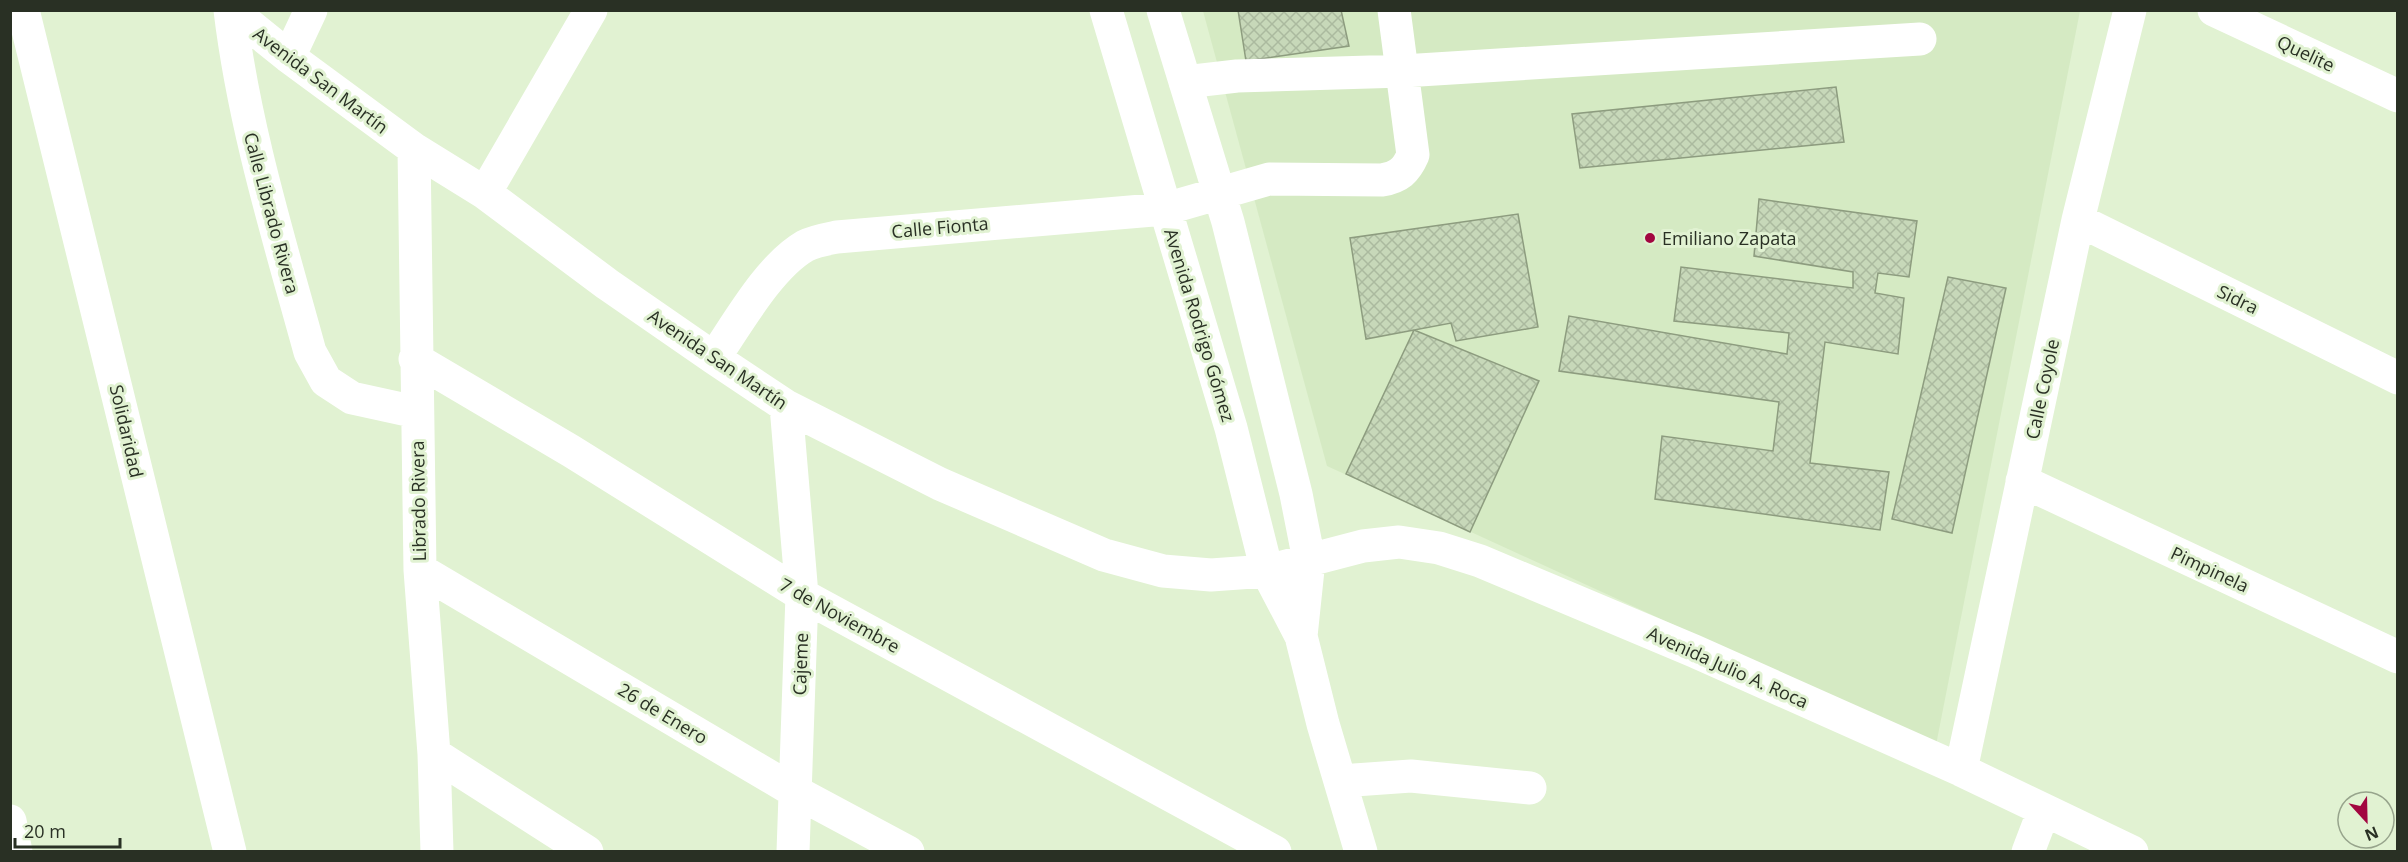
<svg xmlns="http://www.w3.org/2000/svg" width="2408" height="862" font-family="'Open Sans',sans-serif">
	<style>
		.built { fill: #d5eac3 }
		.building { fill: url(#building-cross-hatch); stroke: #8d9c7f; stroke-width: 1.5 }
		.lines { fill: none; stroke-linecap: round; stroke-linejoin: round }
		.minor { stroke: #fff; stroke-width: 33 }
		.poi-dot { fill: #a20640; stroke: #e1f2d2; stroke-width: 2 }
		.labels { text-anchor: middle; dominant-baseline: central; stroke-width: 6; stroke-linejoin: round; paint-order: stroke }
		.street-label { font-size: 18px; fill: #293024; stroke: #e1f2d2 }
		.poi-label { font-size: 18px; fill: #293024; stroke: #e1f2d2; text-anchor: start }
	</style>
	<defs>
		<pattern id="building-cross-hatch" width="8" height="8" patternUnits="userSpaceOnUse" patternTransform="scale(1.5)"><rect width="8" height="8" fill="#c7d8b9"/><path d="M0 0l8 8M0 8l8-8" fill="none" stroke="#abba9f"/></pattern>
	</defs>
	<rect width="100%" height="100%" fill="#e1f2d2"/>
	<path class="built" d="M1203 11H2080L1936 745 1327 466Z"/>
	<path class="building" d="M1238 10H1341L1349 46 1246 61Z
		M1836 87 1844 142 1580 168 1572 114Z
		M1759 199 1917 221 1909 277 1878 273 1875 293 1904 298 1898 354 1825 342 1810 463 1889 472 1880 530 1655 499 1662 436 1773 451 1779 402 1559 371 1569 316 1787 354 1789 333 1674 321 1681 267 1853 288V272L1754 256Z
		M1518 214 1538 327 1456 341 1451 323 1366 339 1350 238Z
		M1948 277 2006 288 1952 533 1892 519Z
		M1414 330 1539 381 1470 532 1346 474Z"/>
	<g class="lines">
		<path class="minor" d="M23 10 230 852
			M230 10C244 127 279 239 310 352L326 381 352 398 416 412
			M231 10 289 57 414 149 485 193 607 284 714 358 786 406 940 484 1104 555 1163 571 1211 575 1267 571 1363 546 1399 542 1439 548 1480 561 1694 651 1961 770 2132 852
			M1106 10 1231 428 1267 571 1301 636 1323 724 1361 852
			M1163 10 1228 222 1296 494 1309 560 1301 636
			M2214 10 2398 96
			M289 57 311 10
			M1185 82 1237 76 1403 71 1920 39
			M414 149 420 570 434 754 437 852
			M485 193 591 10
			M2078 220 2398 378
			M714 358C738 323 769 267 805 246 815 241 827 239 837 237L1165 209 1269 179 1382 180C1399 177 1406 171 1413 155L1394 10
			M415 359 571 451 802 595 1275 852
			M786 406 802 595 793 852
			M2022 481 2398 657
			M420 570 796 792 908 852
			M434 754 587 852
			M1961 770 2078 220 2130 10
			M1340 781 1411 776 1530 788
			M10 821 16 852
			M2028 852 2044 810"/>
	</g>
	<circle class="poi-dot" cx="1650" cy="238" r="6"/>
	<g class="labels">
		<g class="street-label">
			<text transform="translate(2306 53) rotate(25)">Quelite</text>
			<text transform="translate(321 80) rotate(37)">Avenida San Martín</text>
			<text transform="translate(272 213) rotate(75)">Calle Librado Rivera</text>
			<text transform="translate(940 227) rotate(-5)">Calle Fionta</text>
			<text transform="translate(2238 299) rotate(26)">Sidra</text>
			<text transform="translate(1200 325) rotate(73)">Avenida Rodrigo Gómez</text>
			<text transform="translate(718 359) rotate(34)">Avenida San Martín</text>
			<text transform="translate(2042 389) rotate(-78)">Calle Coyole</text>
			<text transform="translate(127 431) rotate(77)">Solidaridad</text>
			<text transform="translate(418 501) rotate(-91)">Librado Rivera</text>
			<text transform="translate(2210 569) rotate(25)">Pimpinela</text>
			<text transform="translate(840 615) rotate(29)">7 de Noviembre</text>
			<text transform="translate(800 664) rotate(-88)">Cajeme</text>
			<text transform="translate(1728 667) rotate(24)">Avenida Julio A. Roca</text>
			<text transform="translate(663 713) rotate(31)">26 de Enero</text>
		</g>
		<g class="poi-label">
			<text x="1662" y="238">Emiliano Zapata</text>
		</g>
	</g>
	<rect width="2408" height="862" fill="none" stroke="#293024" stroke-width="24"/>
	<g transform="translate(2366 820) rotate(158)"><circle r="28" fill="#e1f2d2" stroke="#97a48c" stroke-width="1.5"/>
	<path d="M0-4.5L10 22L0 15L-10 22Z" fill="#a20640"/>
	<text y="-9" font-size="16" font-weight="bold" text-anchor="middle" fill="#293024">N</text>
	</g>
	<path d="M15 838v9h105v-9" fill="none" stroke="#293024" stroke-width="3"/>
	<text x="24" y="838" font-size="18" fill="#293024" stroke="#e1f2d2" stroke-width="4.5" paint-order="stroke">20 m</text>
</svg>
